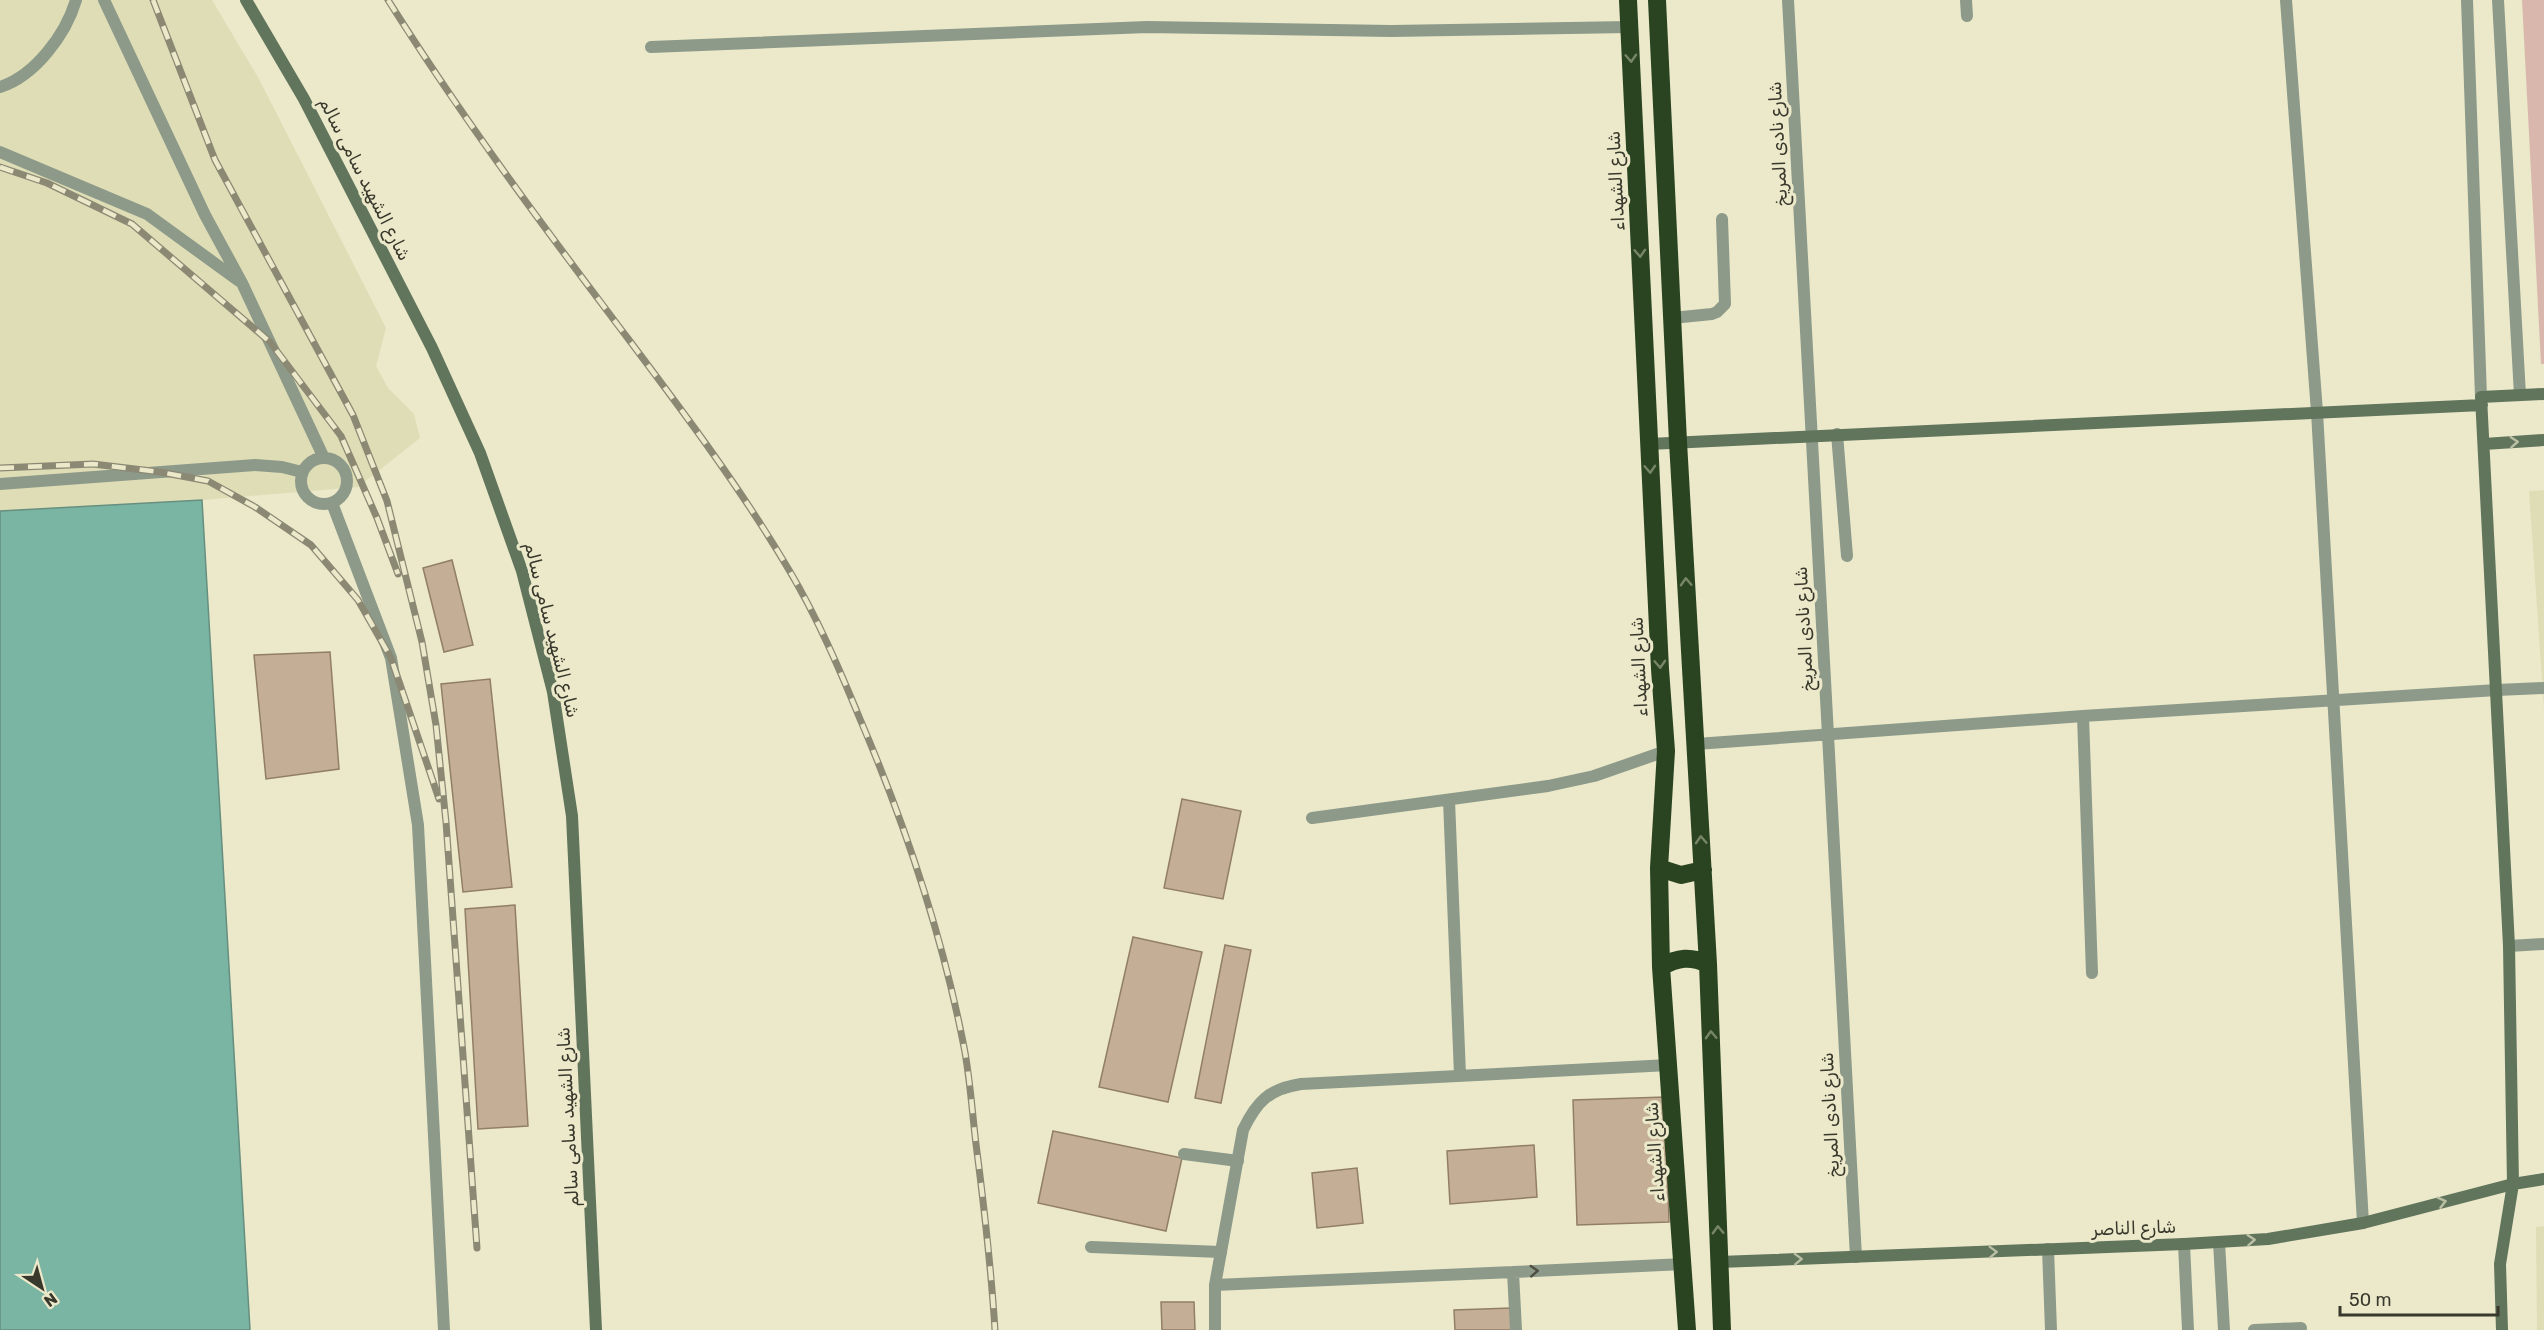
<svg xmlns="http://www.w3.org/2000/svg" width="2544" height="1330" font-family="Rubik,'Noto Sans Arabic',sans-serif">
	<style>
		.built { fill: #dfddb6 }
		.green { fill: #d9b7ad }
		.water { fill: #7ab4a2; stroke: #668f7f; stroke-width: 1.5 }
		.building { fill: #c4af96; stroke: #927e66; stroke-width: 1.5 }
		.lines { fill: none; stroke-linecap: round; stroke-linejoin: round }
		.lane { stroke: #8d9a89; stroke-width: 12 }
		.street { stroke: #8d9a89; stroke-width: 12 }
		.secondary { stroke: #61755c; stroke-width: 12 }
		.highway { stroke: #2a4421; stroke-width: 18 }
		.rail-casing { stroke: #8b8974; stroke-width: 7 }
		.rail { stroke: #ebe9ca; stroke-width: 4.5; stroke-dasharray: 14; stroke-linecap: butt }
		.oneway { stroke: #778665 }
		.oneway2 { stroke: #bbc0a4 }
		.oneway3 { stroke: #4e5043 }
		.labels { text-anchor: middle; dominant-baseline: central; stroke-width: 6; stroke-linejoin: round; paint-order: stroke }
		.street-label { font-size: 18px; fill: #39382c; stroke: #ebe9ca }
	</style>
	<rect width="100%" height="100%" fill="#ebe9ca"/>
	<path class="built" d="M0 0H212L259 79 386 328 376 366 388 388 414 414 420 438 358 487 202 500 0 511Z
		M2544 490V709L2529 491Z
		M2544 1226V1330H2537L2536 1227Z"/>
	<path class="green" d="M2522 0H2544V364H2541Z"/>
	<path class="water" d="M202 500 250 1330H0V511Z"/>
	<path class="building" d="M452 560 473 645 444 652 423 568Z
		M330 652 339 769 266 779 254 655Z
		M490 679 512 887 463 892 441 684Z
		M1182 799 1241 811 1223 899 1164 888Z
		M515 905 528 1126 478 1129 465 909Z
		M1133 937 1202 952 1168 1102 1099 1087Z
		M1225 945 1251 950 1221 1103 1195 1098Z
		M1665 1097 1669 1222 1577 1225 1573 1100Z
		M1053 1131 1182 1158 1166 1231 1038 1203Z
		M1534 1145 1537 1197 1450 1204 1447 1151Z
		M1357 1168 1363 1223 1317 1228 1312 1173Z
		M1161 1302H1194L1195 1330H1162Z
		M1511 1308 1512 1330H1455L1454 1310Z"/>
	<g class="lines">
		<path class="lane" d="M104 0 205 215 242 283 324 458
			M1788 0 1828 735
			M1966 0 1967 16
			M2286 0 2317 412
			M2498 0 2520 395
			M651 47 1147 27 1391 31 1629 27
			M0 87C35 76 66 34 76 0
			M0 152 147 214 239 281
			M1672 318 1712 314 1717 312 1725 304 1722 219
			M1837 434 1847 556
			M301 481a23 23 0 1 1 46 0a23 23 0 1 1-46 0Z
			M0 484 255 465 282 467 302 472
			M332 503 391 658 418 825 444 1330
			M2497 690 2544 688
			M2509 946 2544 944
			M1184 1154 1238 1161
			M2219 1242 2224 1330
			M2184 1244 2188 1330
			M1091 1247 1221 1252
			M2048 1249 2051 1330
			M2254 1330 2301 1328"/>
		<path class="street" d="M2467 0 2481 397
			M2317 412 2363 1223
			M2083 716 2092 973
			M1828 735 1856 1257
			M1696 744 2083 716 2497 690
			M1449 800 1460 1075
			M1312 818 1548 786 1594 776 1666 751
			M1215 1285 1513 1272
			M1215 1330V1285L1243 1130C1257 1101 1269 1089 1301 1084L1669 1065
			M1516 1330 1513 1272 1684 1264"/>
		<path class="secondary" d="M246 0 304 99 432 348 480 453 522 571 553 692 572 816 596 1330
			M1649 444 2482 405
			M2484 444 2544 440
			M1719 1262 2184 1244 2268 1239 2363 1223 2513 1184 2544 1179
			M2502 1330 2500 1264 2513 1184 2509 946 2481 397 2544 394"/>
		<path class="highway" d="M1628 0 1660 669 1666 751 1659 868 1661 967 1687 1330
			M1657 0 1678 442 1708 964 1722 1330
			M1659 868 1681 875 1703 870
			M1661 967C1678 957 1691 956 1708 964"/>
		<g class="rail-casing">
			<path id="rail" d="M153 0 215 160 353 415 387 501 422 642 436 725 446 822 477 1248
				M388 0C456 108 531 210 608 312 671 396 736 480 789 570 817 617 839 668 860 719 905 824 942 934 964 1047 970 1078 972 1111 976 1144 984 1206 991 1267 995 1330
				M0 167 47 183 132 224 270 342 341 436 377 518 398 574
				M0 468 93 464 160 472 208 481 255 507 311 545 358 600 391 658 439 799"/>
		</g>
		<use href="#rail" class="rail"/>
	</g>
	<defs><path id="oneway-chevron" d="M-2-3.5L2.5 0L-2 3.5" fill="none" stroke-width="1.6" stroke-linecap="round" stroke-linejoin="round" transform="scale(1.5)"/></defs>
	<g class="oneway">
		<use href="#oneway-chevron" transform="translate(1631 58) rotate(87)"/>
		<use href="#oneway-chevron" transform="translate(1640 253) rotate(87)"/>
		<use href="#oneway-chevron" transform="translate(1650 469) rotate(87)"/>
		<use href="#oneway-chevron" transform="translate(1686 582) rotate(-93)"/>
		<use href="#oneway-chevron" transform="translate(1660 664) rotate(87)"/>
		<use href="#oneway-chevron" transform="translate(1701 840) rotate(-93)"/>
		<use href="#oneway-chevron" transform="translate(1711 1035) rotate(-92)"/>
		<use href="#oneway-chevron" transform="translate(1718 1230) rotate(-92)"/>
	</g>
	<g class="oneway2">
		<use href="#oneway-chevron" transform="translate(2514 442) rotate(-4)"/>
		<use href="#oneway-chevron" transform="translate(2442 1202) rotate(-15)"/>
		<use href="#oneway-chevron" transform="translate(2251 1240) rotate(-4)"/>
		<use href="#oneway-chevron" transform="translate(1993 1252) rotate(-2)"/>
		<use href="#oneway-chevron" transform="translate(1798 1259) rotate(-2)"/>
	</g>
	<use class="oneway3" href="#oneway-chevron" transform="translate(1534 1271) rotate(-3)"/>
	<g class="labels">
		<g class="street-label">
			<text transform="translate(1778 144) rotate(-93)">شارع نادى المريخ</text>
			<text transform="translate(365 179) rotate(63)">شارع الشهيد سامى سالم</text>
			<text transform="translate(1616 181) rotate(-93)">شارع الشهداء</text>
			<text transform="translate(1804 629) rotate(-93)">شارع نادى المريخ</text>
			<text transform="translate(552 630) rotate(76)">شارع الشهيد سامى سالم</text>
			<text transform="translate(1639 667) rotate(-93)">شارع الشهداء</text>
			<text transform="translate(1830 1115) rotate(-93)">شارع نادى المريخ</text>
			<text transform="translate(568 1117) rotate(-93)">شارع الشهيد سامى سالم</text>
			<text transform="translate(1655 1152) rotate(-94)">شارع الشهداء</text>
			<text transform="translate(2134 1228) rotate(-2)">شارع الناصر</text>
		</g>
	</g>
	<g transform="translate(42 1288) rotate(144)" stroke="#ebe9ca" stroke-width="4.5" paint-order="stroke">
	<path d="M0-4.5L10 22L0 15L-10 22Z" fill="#39382c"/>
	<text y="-9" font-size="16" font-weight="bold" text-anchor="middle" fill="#39382c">N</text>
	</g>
	<path d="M2340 1306v9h158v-9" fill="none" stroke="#39382c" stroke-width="3"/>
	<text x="2349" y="1306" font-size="18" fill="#39382c" stroke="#ebe9ca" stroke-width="4.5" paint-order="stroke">50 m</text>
</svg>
